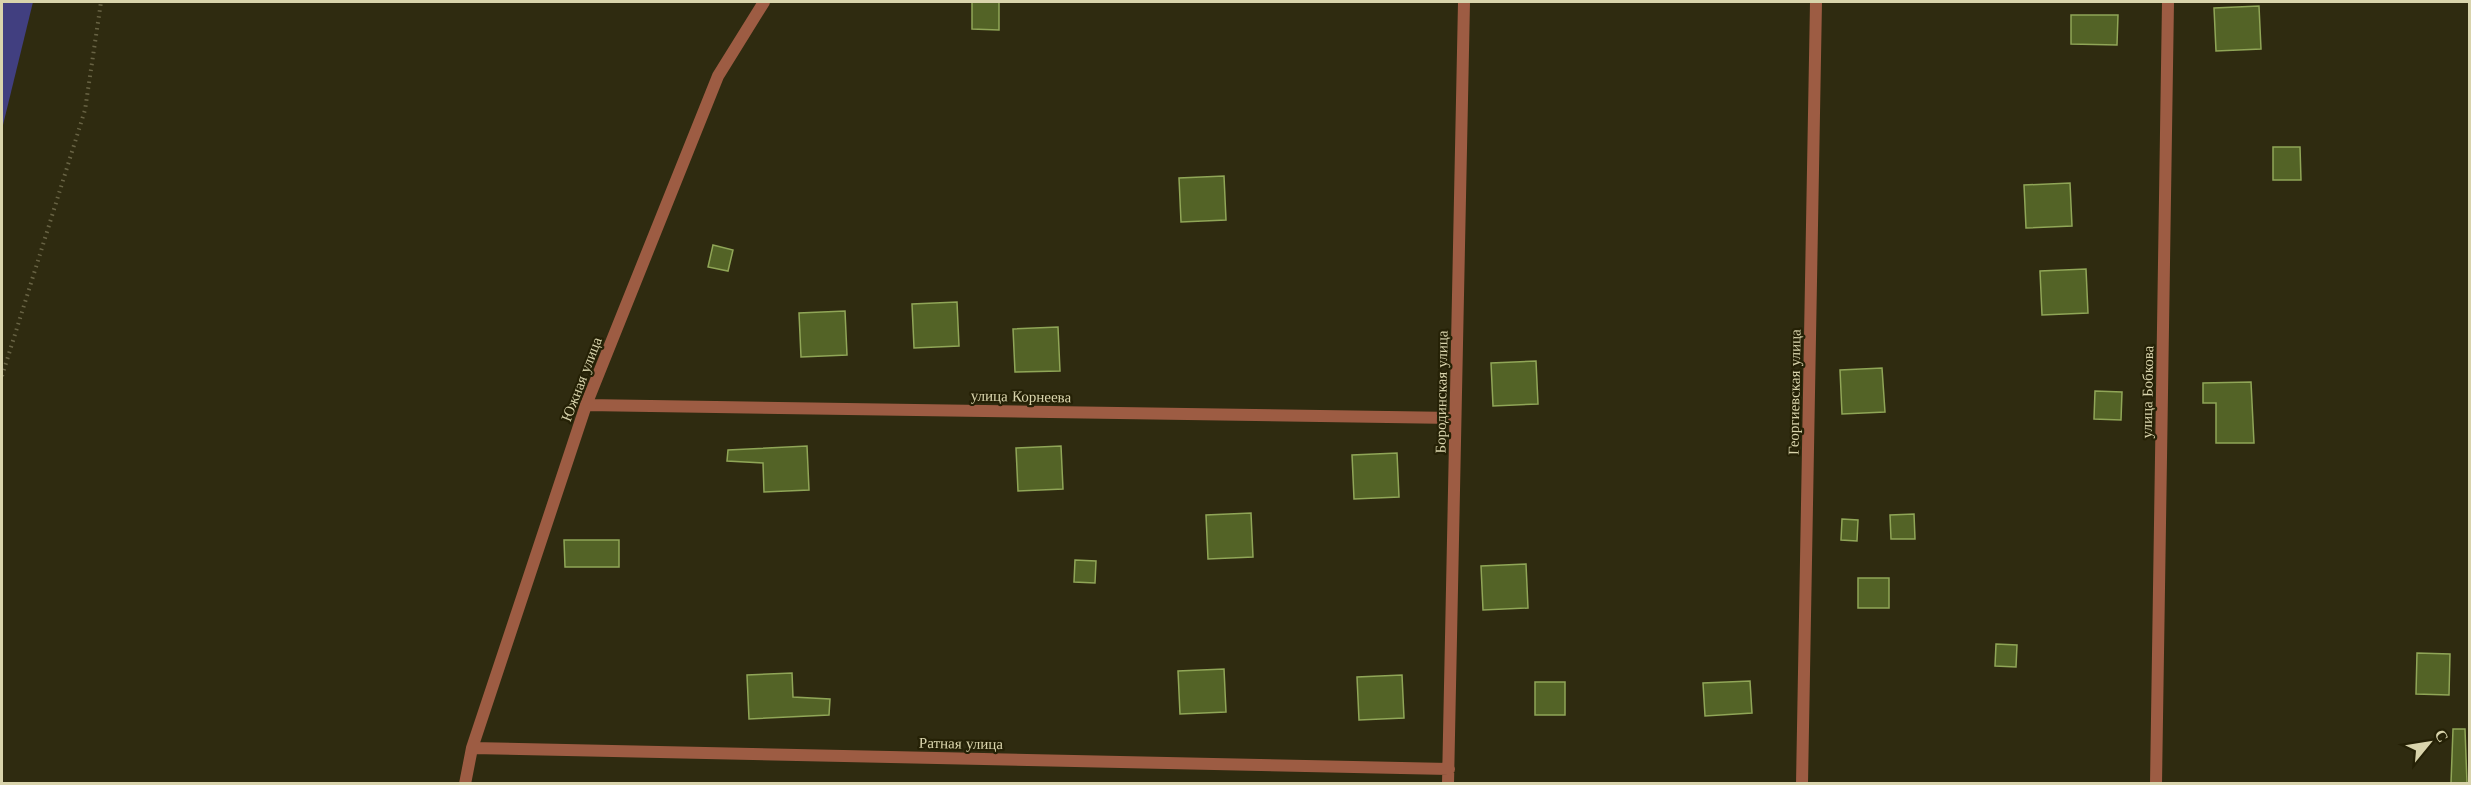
<svg xmlns="http://www.w3.org/2000/svg" width="2471" height="785" font-family="'Libre Baskerville',serif">
	<style>
		.green { fill: #413f80 }
		.building { fill: #536326; stroke: #90a657; stroke-width: 1.5 }
		.lines { fill: none; stroke-linecap: round; stroke-linejoin: round }
		.path { stroke: #686344; stroke-width: 4; stroke-dasharray: 1.5 4.5; stroke-linecap: butt }
		.street { stroke: #9d5c43; stroke-width: 12 }
		.labels { text-anchor: middle; dominant-baseline: central; stroke-width: 4.5; stroke-linejoin: round; paint-order: stroke }
		.street-label { font-size: 15px; fill: #d9d4ac; stroke: #252106 }
	</style>
	<rect width="100%" height="100%" fill="#2f2b10"/>
	<path class="green" d="M2 2H33L2 129Z"/>
	<path class="building" d="M972 2H999V30L972 29Z
		M2259 6 2261 49 2216 51 2214 8Z
		M2071 15H2118L2117 45 2071 44Z
		M2273 147H2300L2301 180H2273Z
		M1224 176 1226 220 1181 222 1179 178Z
		M2070 183 2072 226 2026 228 2024 185Z
		M713 245 733 250 728 271 708 267Z
		M2086 269 2088 313 2042 315 2040 271Z
		M957 302 959 346 914 348 912 304Z
		M845 311 847 355 801 357 799 313Z
		M1058 327 1060 371 1015 372 1013 329Z
		M1536 361 1538 404 1493 406 1491 363Z
		M1882 368 1885 412 1842 414 1840 370Z
		M2251 382 2254 443H2216V403H2203V383Z
		M2095 391 2122 392 2121 420 2094 419Z
		M807 446 809 490 764 492 763 463 727 461 728 450Z
		M1061 446 1063 489 1018 491 1016 448Z
		M1397 453 1399 497 1354 499 1352 455Z
		M1251 513 1253 557 1208 559 1206 515Z
		M1914 514 1915 539H1891L1890 515Z
		M1842 519 1858 520 1857 541 1841 540Z
		M564 540H619V567H565Z
		M1075 560 1096 561 1095 583 1074 582Z
		M1526 564 1528 608 1483 610 1481 566Z
		M1858 578H1889V608H1858Z
		M1996 644 2017 645 2016 667 1995 666Z
		M2417 653 2450 654 2449 695 2416 694Z
		M1224 669 1226 712 1180 714 1178 671Z
		M792 673 793 697 830 699 829 715 749 719 747 675Z
		M1402 675 1404 718 1359 720 1357 677Z
		M1750 681 1752 713 1705 716 1703 683Z
		M1535 682H1565V715H1535Z
		M2453 729H2465L2467 783H2451Z"/>
	<g class="lines">
		<path class="path" d="M2 376 85 110 101 2"/>
		<path class="street" d="M586 405 1455 418
			M472 748 1449 769
			M465 784 472 748 586 405 718 76 764 2
			M1448 784 1464 2
			M1802 784 1816 2
			M2156 784 2168 2"/>
	</g>
	<g class="labels">
		<g class="street-label">
			<text transform="translate(581 379) rotate(-69)">Южная улица</text>
			<text transform="translate(1441 392) rotate(-89)">Бородинская улица</text>
			<text transform="translate(1794 392) rotate(-89)">Георгиевская улица</text>
			<text transform="translate(2147 392) rotate(-89)">улица Бобкова</text>
			<text transform="translate(1021 396) rotate(1)">улица Корнеева</text>
			<text transform="translate(961 743) rotate(1)">Ратная улица</text>
		</g>
	</g>
	<rect width="2471" height="785" fill="none" stroke="#d9d4ac" stroke-width="6"/>
	<g transform="translate(2429 743) rotate(60)" stroke="#252106" stroke-width="4.5" paint-order="stroke">
	<path d="M0-4.5L10 22L0 15L-10 22Z" fill="#d9d4ac"/>
	<text y="-9" font-size="16" font-weight="bold" text-anchor="middle" fill="#d9d4ac">С</text>
	</g>
</svg>
